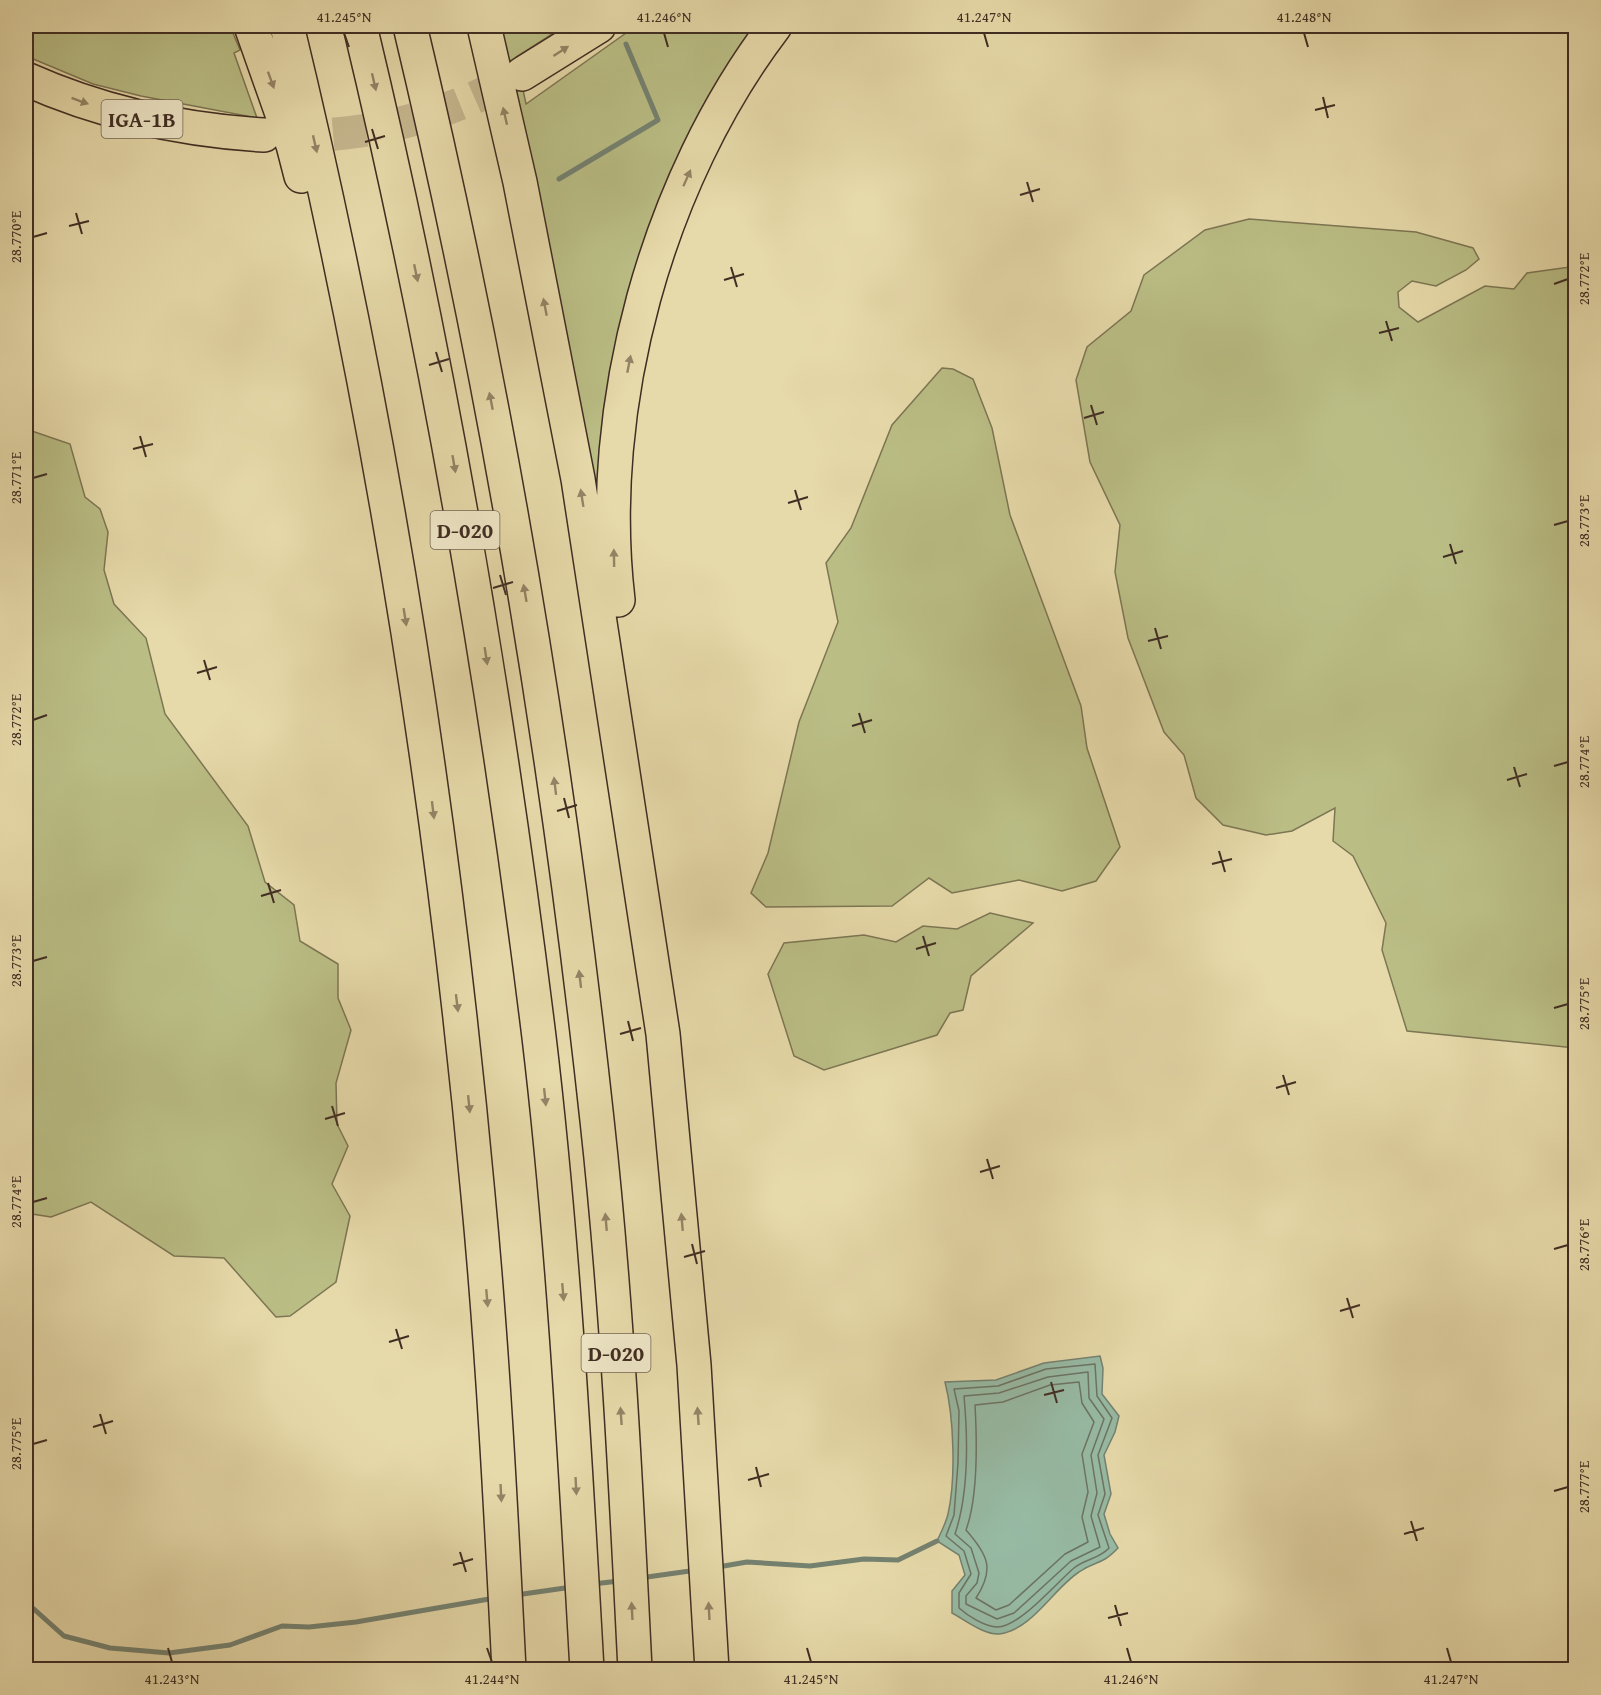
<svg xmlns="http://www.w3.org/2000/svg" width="1601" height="1695" font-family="'Gentium Book Plus',serif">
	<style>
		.green { fill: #babe85; stroke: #7d7654; stroke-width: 1.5 }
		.water { fill: #97bba5; stroke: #748271; stroke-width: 1.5 }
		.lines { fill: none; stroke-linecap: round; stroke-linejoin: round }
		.shore { stroke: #6c7464; stroke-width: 1.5 }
		.stream { stroke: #748271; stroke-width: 5 }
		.trunk-tunnel { stroke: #c6b78f; stroke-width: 33; stroke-dasharray: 33 16; stroke-linecap: butt }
		.trunk-casing { stroke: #402d23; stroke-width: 36 }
		.trunk { stroke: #e7daaa; stroke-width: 33 }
		.oneway { fill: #948466 }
		.ticks { fill: none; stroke: #402d23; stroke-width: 2 }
		.labels { text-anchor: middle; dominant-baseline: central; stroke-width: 4.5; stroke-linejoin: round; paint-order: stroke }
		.shield { fill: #efe7c8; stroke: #746554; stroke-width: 1.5 }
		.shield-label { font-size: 22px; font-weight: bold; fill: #402d23 }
		.neatline { fill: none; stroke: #402d23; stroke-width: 2 }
		.ticks-label { font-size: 15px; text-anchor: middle; fill: #402d23 }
	</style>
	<rect width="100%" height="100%" fill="#e7daaa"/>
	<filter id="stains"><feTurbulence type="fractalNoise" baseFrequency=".00333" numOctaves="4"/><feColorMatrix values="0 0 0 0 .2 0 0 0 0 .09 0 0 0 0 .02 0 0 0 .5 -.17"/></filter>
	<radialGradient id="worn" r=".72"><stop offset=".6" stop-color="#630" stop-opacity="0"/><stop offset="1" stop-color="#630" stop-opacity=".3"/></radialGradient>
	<path class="green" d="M26 26H230L240 50 234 53 257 118 141 96 93 84 26 56Z
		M500 26H565L516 57 526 104 636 26H757L614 369 596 496Z
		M1249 219 1416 232 1473 248 1479 259 1466 270 1436 286 1412 281 1398 292 1399 307 1418 322 1485 286 1514 289 1527 273 1570 267 1575 271V1048L1407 1031 1382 950 1386 923 1353 856 1333 841 1335 808 1292 831 1266 835 1223 825 1196 798 1184 755 1164 732 1128 638 1115 572 1120 525 1090 462 1076 380 1087 347 1131 311 1144 275 1205 230Z
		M942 368 953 369 973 379 992 428 1010 515 1081 706 1087 748 1120 847 1096 881 1062 891 1019 880 952 893 929 878 892 906 766 907 751 893 768 853 799 722 838 622 826 563 851 528 892 425Z
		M26 429 70 444 85 497 100 509 108 532 104 570 114 604 146 638 165 714 248 826 265 882 294 905 300 941 338 964V998L351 1030 336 1083 337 1124 348 1146 332 1184 350 1216 336 1282 290 1316 276 1317 224 1258 174 1256 91 1202 51 1217 26 1213Z
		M990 913 1033 923 971 976 963 1010 950 1013 937 1035 824 1070 794 1056 768 974 784 943 864 935 896 942 923 926 957 929Z"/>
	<path class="water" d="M1100 1356 1103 1368 1102 1394 1119 1416 1115 1432 1104 1455 1111 1494 1104 1514 1110 1534 1118 1548C1101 1566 1096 1560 1079 1572 1053 1589 1032 1630 999 1634 984 1635 965 1620 952 1613V1591L965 1575 959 1555 937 1541C941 1532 946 1523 948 1514 956 1479 954 1417 945 1382L996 1380 1044 1363Z"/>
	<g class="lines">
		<path class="shore" d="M1095 1364 1097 1396 1112 1418 1098 1455 1105 1494 1098 1515 1109 1548C1099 1559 1085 1559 1074 1568 1057 1582 1018 1629 996 1627 984 1626 968 1616 959 1608V1593L971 1574 964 1551 946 1536 954 1515 958 1463 959 1411 954 1389 998 1386 1046 1369Z
			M1088 1372 1089 1398 1104 1419 1091 1455 1097 1493 1091 1516 1100 1547 1071 1561 1014 1613 997 1619 966 1604V1596L977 1583 979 1573 971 1548 955 1534C969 1492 968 1440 964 1396L999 1393 1048 1377Z
			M1079 1382 1082 1403 1094 1422 1082 1454 1088 1492 1082 1517 1088 1542 1065 1554 1009 1605 996 1610 976 1598C995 1569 988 1555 966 1530 978 1497 977 1441 975 1405L1003 1402 1050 1385Z"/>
		<path class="stream" d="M559 179 658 120 626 44
			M718 1567 747 1562 810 1566 864 1559 898 1560 937 1541
			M640 1578 697 1570
			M593 1584 619 1581
			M516 1595 572 1587
			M26 1602 64 1636 110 1648 169 1653 230 1645 282 1626 309 1627 356 1622 495 1598"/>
		<path class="trunk-tunnel" d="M284 136C374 137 443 117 522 74"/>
		<g class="trunk-casing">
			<path id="trunk" d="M251 26 293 145 301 176
				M287 26C380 410 442 801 478 1195 493 1353 501 1511 509 1670
				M360 26C440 359 497 696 539 1037 564 1247 575 1458 587 1670
				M410 26C496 386 557 751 597 1120 617 1302 626 1486 635 1670
				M484 26 520 182 578 479 663 1034 694 1365 712 1670
				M522 74 599 26
				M26 79C102 113 180 130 264 135
				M618 600C595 406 657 181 775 26"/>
		</g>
		<use href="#trunk" class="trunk"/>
	</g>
	<defs><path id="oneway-solid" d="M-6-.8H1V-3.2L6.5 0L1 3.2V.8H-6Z" transform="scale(1.5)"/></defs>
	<g class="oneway">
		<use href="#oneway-solid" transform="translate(561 51) rotate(-33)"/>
		<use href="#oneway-solid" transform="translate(271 80) rotate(70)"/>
		<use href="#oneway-solid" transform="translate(374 82) rotate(77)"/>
		<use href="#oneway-solid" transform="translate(80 101) rotate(20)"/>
		<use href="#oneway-solid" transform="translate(505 116) rotate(-103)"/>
		<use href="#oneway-solid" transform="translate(315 144) rotate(77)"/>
		<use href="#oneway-solid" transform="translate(687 178) rotate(-66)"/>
		<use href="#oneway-solid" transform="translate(416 273) rotate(78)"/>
		<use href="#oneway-solid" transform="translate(545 307) rotate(-101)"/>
		<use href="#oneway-solid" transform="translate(629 364) rotate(-79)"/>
		<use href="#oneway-solid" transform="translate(491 401) rotate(-101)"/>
		<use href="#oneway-solid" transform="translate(454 464) rotate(80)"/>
		<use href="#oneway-solid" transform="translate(582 498) rotate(-99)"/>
		<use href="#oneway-solid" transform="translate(614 558) rotate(-91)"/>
		<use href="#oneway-solid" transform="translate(525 593) rotate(-100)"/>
		<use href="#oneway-solid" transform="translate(405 617) rotate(81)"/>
		<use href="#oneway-solid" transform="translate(486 656) rotate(81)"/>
		<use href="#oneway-solid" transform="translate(555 786) rotate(-97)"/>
		<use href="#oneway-solid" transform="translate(433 810) rotate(83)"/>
		<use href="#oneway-solid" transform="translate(580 979) rotate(-97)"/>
		<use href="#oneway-solid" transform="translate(457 1003) rotate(83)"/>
		<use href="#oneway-solid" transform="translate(545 1097) rotate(84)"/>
		<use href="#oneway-solid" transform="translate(469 1104) rotate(84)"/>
		<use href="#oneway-solid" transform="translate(606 1222) rotate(-95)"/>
		<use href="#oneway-solid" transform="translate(682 1222) rotate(-95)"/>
		<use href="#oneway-solid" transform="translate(563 1292) rotate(85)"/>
		<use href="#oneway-solid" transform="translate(487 1298) rotate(85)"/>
		<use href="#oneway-solid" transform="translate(621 1416) rotate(-94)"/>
		<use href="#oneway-solid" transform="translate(698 1416) rotate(-94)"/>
		<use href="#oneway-solid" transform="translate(576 1486) rotate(87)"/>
		<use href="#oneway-solid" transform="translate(501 1493) rotate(87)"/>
		<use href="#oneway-solid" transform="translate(632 1611) rotate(-93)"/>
		<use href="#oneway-solid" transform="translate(709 1611) rotate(-93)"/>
	</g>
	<path class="ticks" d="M344 33 349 47M664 33 668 47M984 33 988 47M1304 33 1308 47M1323 97 1328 118M1315 110 1335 105M372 129 378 149M365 142 385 136M1027 182 1033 202M1020 195 1040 189M76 213 82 234M69 226 89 221M33 237 47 233M731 267 737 287M724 280 744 274M1554 284 1568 279M1386 321 1392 341M1379 333 1399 328M436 352 442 372M429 365 449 359M1091 405 1097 425M1084 418 1104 412M140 436 146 457M133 449 153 444M33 478 47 474M795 490 801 510M788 503 808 497M1554 525 1568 521M1450 544 1456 564M1443 557 1463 551M500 575 506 595M493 588 513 582M1155 628 1161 649M1148 641 1168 636M204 660 210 680M197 673 217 667M859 713 865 733M33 720 47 715M852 726 872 720M1554 766 1568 762M1514 767 1520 787M1507 780 1527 774M564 798 569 818M557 811 577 805M1219 851 1225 872M1212 864 1232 859M268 883 274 903M261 896 281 890M923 936 929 956M916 949 936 943M33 961 47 957M1554 1008 1568 1004M628 1021 633 1041M620 1034 641 1028M1283 1075 1289 1095M1276 1088 1296 1082M332 1106 338 1126M325 1119 345 1113M987 1159 993 1179M980 1172 1000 1166M33 1202 47 1198M692 1244 697 1264M1554 1249 1568 1245M684 1257 705 1251M1347 1298 1353 1318M1340 1311 1360 1305M396 1329 402 1349M389 1342 409 1336M1051 1382 1057 1403M1044 1395 1064 1390M100 1414 106 1434M93 1427 113 1421M33 1444 47 1440M756 1467 761 1487M748 1480 769 1474M1554 1491 1568 1487M1411 1521 1417 1541M1404 1534 1424 1528M460 1552 466 1572M453 1565 473 1559M1115 1605 1121 1626M1108 1618 1128 1613M168 1648 172 1662M487 1648 492 1662M807 1648 811 1662M1127 1648 1131 1662M1447 1648 1451 1662"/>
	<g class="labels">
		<g class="shield">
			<rect x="101.5" y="100" width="81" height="38" rx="4.5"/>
			<rect x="430.5" y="511" width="69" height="38" rx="4.5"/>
			<rect x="581.5" y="1334" width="69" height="38" rx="4.5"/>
		</g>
		<g class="shield-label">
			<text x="142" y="119">IGA-1B</text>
			<text x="465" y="530">D-020</text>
			<text x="616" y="1353">D-020</text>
		</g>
	</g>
	<rect width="1601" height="1695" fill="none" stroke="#e7daaa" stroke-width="66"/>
	<rect x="33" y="33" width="1535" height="1629" class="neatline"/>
	<g class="ticks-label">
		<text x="344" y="22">41.245°N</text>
		<text x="664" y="22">41.246°N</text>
		<text x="984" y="22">41.247°N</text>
		<text x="1304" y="22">41.248°N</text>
		<text transform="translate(16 237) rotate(-90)" y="5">28.770°E</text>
		<text transform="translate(1584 279) rotate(-90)" y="5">28.772°E</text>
		<text transform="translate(16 478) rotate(-90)" y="5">28.771°E</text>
		<text transform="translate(1584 521) rotate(-90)" y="5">28.773°E</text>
		<text transform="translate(16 720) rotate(-90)" y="5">28.772°E</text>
		<text transform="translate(1584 762) rotate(-90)" y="5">28.774°E</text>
		<text transform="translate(16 961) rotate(-90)" y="5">28.773°E</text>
		<text transform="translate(1584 1004) rotate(-90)" y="5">28.775°E</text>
		<text transform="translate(16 1202) rotate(-90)" y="5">28.774°E</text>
		<text transform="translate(1584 1245) rotate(-90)" y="5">28.776°E</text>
		<text transform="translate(16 1444) rotate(-90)" y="5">28.775°E</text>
		<text transform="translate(1584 1487) rotate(-90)" y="5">28.777°E</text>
		<text x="172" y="1684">41.243°N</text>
		<text x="492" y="1684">41.244°N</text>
		<text x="811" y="1684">41.245°N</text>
		<text x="1131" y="1684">41.246°N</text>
		<text x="1451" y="1684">41.247°N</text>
	</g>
	<rect width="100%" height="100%" filter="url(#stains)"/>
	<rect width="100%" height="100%" fill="url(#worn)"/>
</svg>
